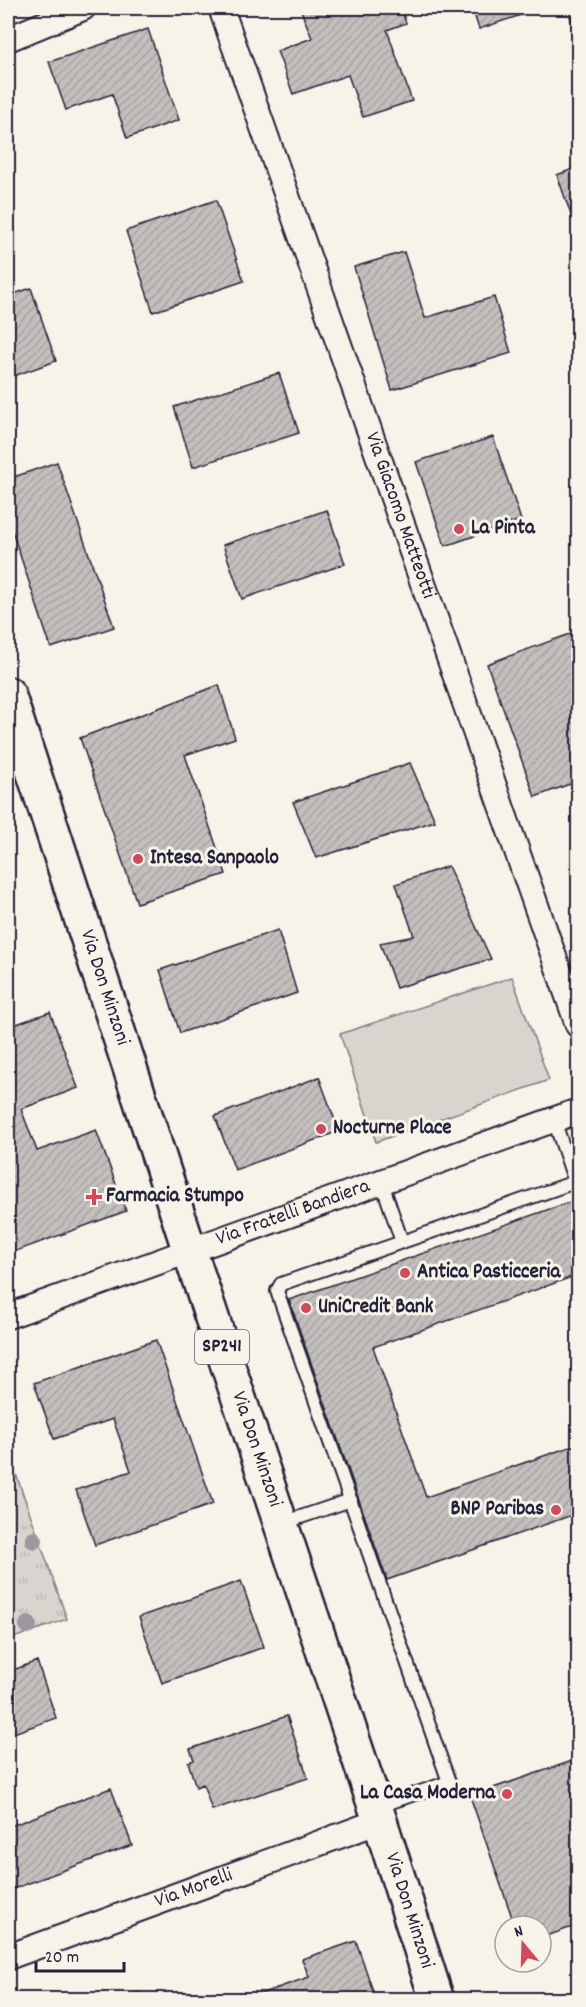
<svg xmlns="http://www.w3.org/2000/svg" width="586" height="2007" font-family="Dekko,sans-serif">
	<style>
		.grass { fill: url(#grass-tufts); stroke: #7d7c85; stroke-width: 1.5 }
		.park { fill: #d8d5cf; stroke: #7d7c85; stroke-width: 1.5 }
		.building { fill: url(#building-hatch); stroke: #22223b; stroke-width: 1.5 }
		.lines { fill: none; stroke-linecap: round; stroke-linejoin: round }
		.lane-casing { stroke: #22223b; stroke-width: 16 }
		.street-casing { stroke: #22223b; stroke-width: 28 }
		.primary-casing { stroke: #22223b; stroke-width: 38 }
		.lane { stroke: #f7f3e8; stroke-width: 12 }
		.street { stroke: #f7f3e8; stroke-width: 24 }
		.primary { stroke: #f7f3e8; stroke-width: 33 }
		.tree { fill: #9b999d }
		.poi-dot { fill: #d1495b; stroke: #f7f3e8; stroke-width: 2 }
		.labels { text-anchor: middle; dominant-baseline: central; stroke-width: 6; stroke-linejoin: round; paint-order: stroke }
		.shield { fill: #f7f3e8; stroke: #62616f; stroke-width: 1.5 }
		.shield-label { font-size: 20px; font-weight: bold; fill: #22223b }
		.street-label { font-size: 21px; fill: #22223b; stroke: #f7f3e8 }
		.poi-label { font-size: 21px; font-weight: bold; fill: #22223b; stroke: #f7f3e8; text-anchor: start }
	</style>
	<defs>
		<pattern id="grass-tufts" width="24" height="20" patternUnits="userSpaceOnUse" patternTransform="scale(1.5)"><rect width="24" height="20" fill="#d8d5cf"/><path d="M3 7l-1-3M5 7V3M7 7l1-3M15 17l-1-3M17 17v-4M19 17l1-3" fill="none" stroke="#b9b7b3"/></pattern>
		<pattern id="building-hatch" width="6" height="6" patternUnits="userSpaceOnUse" patternTransform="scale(1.5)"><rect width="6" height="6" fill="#c2bfbd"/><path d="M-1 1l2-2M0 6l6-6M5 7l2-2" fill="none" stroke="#a6a4a3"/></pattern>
	</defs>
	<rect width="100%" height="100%" fill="#f7f3e8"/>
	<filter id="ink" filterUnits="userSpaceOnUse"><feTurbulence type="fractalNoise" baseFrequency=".0167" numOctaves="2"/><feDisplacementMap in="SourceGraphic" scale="12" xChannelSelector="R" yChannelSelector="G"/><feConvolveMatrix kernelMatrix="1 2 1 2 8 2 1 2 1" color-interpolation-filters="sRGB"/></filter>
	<g filter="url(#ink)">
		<path class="grass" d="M8 1451 67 1619 8 1640Z"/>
		<path class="park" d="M512 977 549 1080 376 1142 340 1034Z"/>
		<path class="building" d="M300 8H401L406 23 387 30 412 101 363 117 348 75 293 94 277 51 312 38Z
			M472 8H539V9L479 29Z
			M578 13V42L570 16Z
			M148 29 179 120 127 138 112 94 66 110 49 62Z
			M578 167V228L576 229 557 175Z
			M216 200 244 281 153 312 126 231Z
			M404 252 425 318 494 297 511 353 392 390 354 267Z
			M31 288 56 361 8 378V296Z
			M279 373 299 433 193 467 174 407Z
			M493 437 521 520 445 546 416 462Z
			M57 462 114 627 51 648 8 519V479Z
			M327 510 345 564 242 599 223 545Z
			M578 631V781L535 797 487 664Z
			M219 685 235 738 185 755 226 874 137 903 80 738Z
			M410 763 435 821 316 858 293 802Z
			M448 866 491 959 396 988 380 943 414 936 396 884Z
			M278 930 297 993 180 1033 160 970Z
			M50 1012 78 1088 21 1109 37 1151 96 1130 126 1211 8 1254V1027Z
			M319 1077 339 1131 235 1170 215 1116Z
			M570 1202 578 1225V1275L373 1347 426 1497 578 1444V1513L387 1580 289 1300Z
			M156 1340 213 1504 95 1545 76 1490 131 1471 113 1419 54 1439 34 1383Z
			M241 1581 264 1647 162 1683 139 1617Z
			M37 1661 56 1718 8 1735V1672Z
			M287 1716 308 1778 212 1810 203 1784 196 1787 188 1762 194 1760 190 1749Z
			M578 1759V1925L541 1938V1926H515L470 1796Z
			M111 1788 132 1845 13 1889 8 1874V1827Z
			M356 1941 376 2000H262L260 1994 309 1977 302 1959Z
			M139 1993 141 2000H121Z"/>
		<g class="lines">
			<g class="lane-casing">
				<path id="lane" d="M382 1183 402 1242
					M283 1523 351 1500
					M377 1807 449 1782 277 1291 281 1284 575 1182 554 1120"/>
			</g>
			<g class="street-casing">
				<g id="street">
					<path id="s1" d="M221 8 578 1025"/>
					<path d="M8 39 83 8"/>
					<path id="s2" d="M8 1316 578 1111"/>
					<path id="s3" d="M8 1957 380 1821"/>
				</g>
			</g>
			<g class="primary-casing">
				<g id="primary">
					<path id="s4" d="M8 694 190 1252 380 1821 437 2000"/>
				</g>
			</g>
			<use href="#lane" class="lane"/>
			<use href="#street" class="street"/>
			<use href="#primary" class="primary"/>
		</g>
		<g class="tree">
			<circle cx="34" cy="1540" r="9"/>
			<circle cx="28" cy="1625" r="9"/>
		</g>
	</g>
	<g class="poi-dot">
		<circle cx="459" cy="529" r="6"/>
		<circle cx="138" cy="859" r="6"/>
		<circle cx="321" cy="1129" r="6"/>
		<path d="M91 1188h6v6h6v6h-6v6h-6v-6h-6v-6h6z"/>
		<circle cx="405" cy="1273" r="6"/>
		<circle cx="306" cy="1308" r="6"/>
		<circle cx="556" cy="1510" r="6"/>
		<circle cx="507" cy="1794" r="6"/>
	</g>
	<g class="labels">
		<rect class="shield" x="195" y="1330" width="54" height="34" rx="4.5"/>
		<g class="shield-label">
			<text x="222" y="1347">SP241</text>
		</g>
		<g class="street-label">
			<text stroke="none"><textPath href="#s1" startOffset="538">Via Giacomo Matteotti</textPath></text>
			<text stroke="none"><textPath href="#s4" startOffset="309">Via Don Minzoni</textPath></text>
			<text stroke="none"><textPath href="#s2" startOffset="303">Via Fratelli Bandiera</textPath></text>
			<text stroke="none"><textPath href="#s4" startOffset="795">Via Don Minzoni</textPath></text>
			<text stroke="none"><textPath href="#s3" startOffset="198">Via Morelli</textPath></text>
			<text stroke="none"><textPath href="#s4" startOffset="1281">Via Don Minzoni</textPath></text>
		</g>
		<g class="poi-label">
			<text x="471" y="529">La Pinta</text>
			<text x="150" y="859">Intesa Sanpaolo</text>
			<text x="333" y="1129">Nocturne Place</text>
			<text x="106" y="1197">Farmacia Stumpo</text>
			<text x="417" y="1273">Antica Pasticceria</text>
			<text x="318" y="1308">UniCredit Bank</text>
			<text x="544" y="1510" text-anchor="end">BNP Paribas</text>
			<text x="495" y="1794" text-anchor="end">La Casa Moderna</text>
		</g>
	</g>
	<rect width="586" height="2007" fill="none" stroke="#f7f3e8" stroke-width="30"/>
	<rect x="15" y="15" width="556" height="1977" fill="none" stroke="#22223b" stroke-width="2" filter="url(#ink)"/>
	<g transform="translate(523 1944) rotate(341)"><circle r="28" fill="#f7f3e8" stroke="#a29fa3" stroke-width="1.5"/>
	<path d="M0-4.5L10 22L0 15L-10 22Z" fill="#d1495b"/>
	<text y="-9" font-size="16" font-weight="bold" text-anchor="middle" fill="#22223b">N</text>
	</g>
	<path d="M36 1962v9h88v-9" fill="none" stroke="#22223b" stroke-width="3"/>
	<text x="45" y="1962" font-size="18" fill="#22223b" stroke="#f7f3e8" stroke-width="4.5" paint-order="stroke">20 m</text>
</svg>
